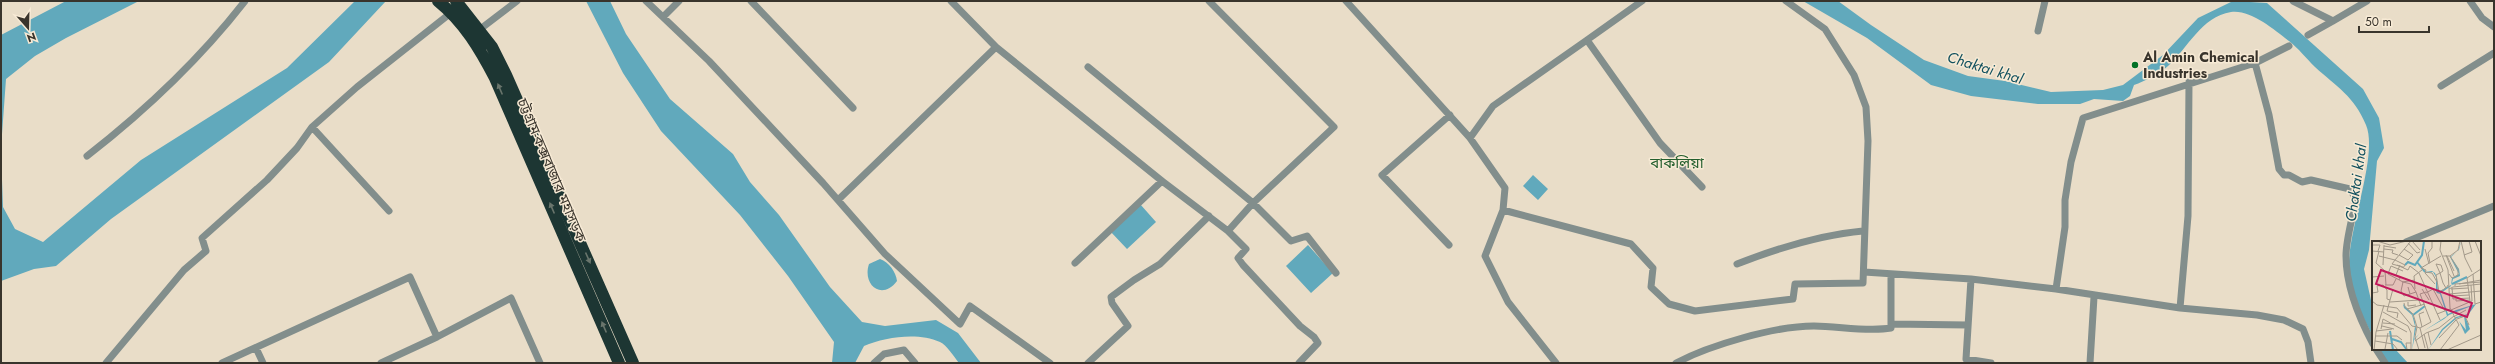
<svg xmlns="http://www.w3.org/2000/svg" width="2495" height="364" font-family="Jost,'Noto Sans Bengali',sans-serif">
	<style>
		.water { fill: #61a9bc }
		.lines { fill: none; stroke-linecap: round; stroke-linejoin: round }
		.street { stroke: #828e8c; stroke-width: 7 }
		.highway { stroke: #1d3633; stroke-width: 12 }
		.oneway { fill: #69756c }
		.poi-dot { fill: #037327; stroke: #f7ead5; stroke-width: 1.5 }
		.labels { text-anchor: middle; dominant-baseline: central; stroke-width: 3; stroke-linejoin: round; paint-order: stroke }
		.poi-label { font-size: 14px; font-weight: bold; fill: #39342c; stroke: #f7ead5; text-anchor: start }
		.street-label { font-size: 14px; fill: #39342c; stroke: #f7ead5 }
		.water-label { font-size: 15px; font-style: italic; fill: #11505e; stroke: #f7ead5 }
		.neighbourhood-label { font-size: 15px; fill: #235e2d; stroke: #f7ead5 }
		.inset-river { fill: none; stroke: #61a9bc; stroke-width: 2 }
		.inset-road { fill: none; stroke: #a3998a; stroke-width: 1 }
		.view { fill: #c2185b; fill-opacity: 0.15; stroke: #c2185b; stroke-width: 2 }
		.inset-edge { fill: none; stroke: #39342c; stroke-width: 2 }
	</style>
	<rect width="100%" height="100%" fill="#e9ddc8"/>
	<path class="water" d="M66 1H139L66 38 35 56 6 79 1 148V35Z
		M355 1H386L329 62 111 219 56 266 34 269 1 281V152L3 207 15 229 43 242 141 160 287 68Z
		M586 1H610L626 34 670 99 733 154 750 182 779 215 830 287 862 322 885 326 936 320 958 333 981 363H959C954 357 947 345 940 342 918 332 885 337 864 346L855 363H832L834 342 788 276 740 215 661 131 623 73Z
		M1803 1H1838L1871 25 1924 60 1968 76 2005 81 2051 92 2103 90 2123 85 2163 55 2198 18 2233 1 2267 3 2363 89 2379 118 2384 148 2377 161 2369 250 2364 269 2373 309V337C2363 317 2351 294 2349 272 2346 233 2379 156 2366 125 2354 96 2337 87 2315 67 2306 58 2299 49 2289 41 2275 30 2250 9 2231 12 2201 17 2188 48 2168 66 2158 75 2145 81 2134 85L2130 96 2123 101 2094 99 2080 104H2038L1971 96 1931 85 1867 38Z
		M1533 175 1548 189 1538 200 1523 186Z
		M1140 204 1156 222 1127 249 1110 231Z
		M1308 245 1333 273 1311 293 1286 266Z
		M880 259C889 262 896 272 897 281 882 301 862 285 869 264Z
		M2379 349H2395L2408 363H2388Z"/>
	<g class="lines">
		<path class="street" d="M646 1 709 61 823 183 885 254 960 324 970 306 1050 363
			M751 1 853 108
			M951 1 996 47 1162 181 1228 231 1246 249 1238 258 1243 265 1300 326 1314 337 1318 343 1299 363
			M1209 1 1334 127 1253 203 1228 231
			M1346 1 1470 138
			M2293 1 2333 21 2367 1
			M2470 1 2482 18 2494 27
			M663 17 679 1
			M479 30 517 1
			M2038 31 2045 1
			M2308 35 2333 21
			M1587 40 1642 1
			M2255 63 2269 115 2279 169 2284 175H2289L2302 182 2311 180 2350 189 2356 199C2353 217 2346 238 2346 256 2346 287 2359 318 2373 344
			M1088 67 1253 203 1291 241 1307 236 1336 273
			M2441 86 2494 53
			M312 127 389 211
			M87 156C146 110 199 60 245 1
			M1702 187 1660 143 1587 40 1493 106 1470 138 1505 188 1503 210 1631 244 1653 268 1651 287 1669 304 1695 311 1793 299 1795 284 1863 283 1868 141 1866 107 1854 75 1825 29 1786 1
			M838 200 996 47
			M1503 210 1485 256 1508 302 1556 363
			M2406 242 2494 206
			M1449 245 1382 175 1450 115
			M1075 263 1162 181
			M1737 264C1778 248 1819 235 1863 231
			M1864 272 1971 279 2056 289 2180 308 2257 315 2284 320 2303 329 2308 342 2311 363
			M1971 279 1966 359 1991 363
			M2056 289 2065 227V200L2071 162 2083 118 2255 63 2289 46
			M2180 308 2188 216 2189 82
			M1891 324 1968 325
			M256 348 263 363
			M2376 349 2385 363
			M106 363 184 270 206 251 202 238 267 180 297 148 312 127 357 87 452 12
			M222 363 410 277 437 337
			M381 363 437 337 511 298 540 363
			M874 363 884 354 904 350 915 363
			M1088 363 1128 326 1112 303 1111 297 1134 280 1160 264 1209 216
			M1676 363C1710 345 1775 326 1814 326 1838 326 1867 332 1891 328V274
			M2090 363 2094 297"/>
		<path class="highway" d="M438 1C464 22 480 49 495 78L619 363
			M456 1 492 47 506 75 633 363"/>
	</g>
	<defs><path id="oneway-solid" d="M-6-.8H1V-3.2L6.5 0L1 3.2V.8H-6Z"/></defs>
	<g class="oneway">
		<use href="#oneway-solid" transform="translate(500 89) rotate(-113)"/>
		<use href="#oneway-solid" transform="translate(552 208) rotate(-113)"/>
		<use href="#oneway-solid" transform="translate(588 258) rotate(66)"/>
		<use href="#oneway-solid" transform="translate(604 327) rotate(-113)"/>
	</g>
	<circle class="poi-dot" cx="2135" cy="65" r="4"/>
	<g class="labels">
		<g class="poi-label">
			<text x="2143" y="57">Al Amin Chemical<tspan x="2143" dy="16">Industries</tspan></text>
		</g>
		<g class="street-label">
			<text transform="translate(552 170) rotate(67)">চট্টগ্রাম-কক্সবাজার মহাসড়ক</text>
		</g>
		<g class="water-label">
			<text transform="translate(1985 68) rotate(17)">Chaktai khal</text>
			<text transform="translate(2356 183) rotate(-82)">Chaktai khal</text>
		</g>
		<g class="neighbourhood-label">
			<text x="1677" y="163">বাকলিয়া</text>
		</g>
	</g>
	<g transform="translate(2372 241)">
		<rect width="109" height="109" fill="#e9ddc8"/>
		<path d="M89 0 87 9 79 16 87 28 88 35 81 38 79 45 69 52 76 73 84 69 104 63 96 74 93 75 98 88 93 93 87 80 94 89 92 75 85 77 71 89 56 109 70 88 84 76 96 73 97 66 77 74 72 78 50 91 47 93 43 98 42 99 40 109 43 85 40 74 32 67 31 63 40 72 43 80 44 88 42 98 47 93 75 75 68 53 65 52 64 50V36L61 31 54 32 53 31 60 30 63 32 65 37 66 51 79 44 80 37 87 33 78 16 86 10Z" fill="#61a9bc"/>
		<path class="inset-river" d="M45 21 53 31M33 24 36 21 43 24 50 14 52 0M80 43 95 36M41 74 53 65M18 90 21 109M20 98 29 101 35 109"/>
		<path class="inset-road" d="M5 0 18 4 35 0M40 0 48 9M89 0 93 17 100 31M103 0 109 15M36 2 45 12 48 11M0 4H8L6 10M12 5 24 7M12 8 21 9 20 12 26 14M53 8 57 23M0 10 12 11M7 10 4 22 13 30 14 44M27 14 36 19 41 14 32 8M74 14 82 35M92 14 100 11 97 0M7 15 23 19 33 24 31 27M71 15H78L86 28V34L80 37 77 33M75 15 82 30M78 15 86 9 88 0M23 19 39 0M23 19 20 23 31 26M58 22 56 12 60 7V0M11 24 12 4M25 24 36 29 38 25 47 32 68 79M31 30 19 25 16 33 31 41M53 31 60 32 65 41M101 33 103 63 109 61M0 36 12 35M95 37 98 60M95 37 109 28M27 39 28 37 24 34 28 24M30 41 43 39M63 43 53 32 54 29 49 27 69 15M87 43 109 39M13 44H21L24 38M83 45V43L109 41M36 46 38 53 44 51 39 43 31 41 29 50 32 55 38 53M74 47 71 42 68 32 64 23 69 24 71 30 68 32 64 34 67 51H68L75 46 76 44M80 47 81 58 98 57M21 48 15 70 26 72 25 77M43 48 42 35 50 29M50 48 57 59M77 48 81 46 109 43M79 48 96 47M44 51 49 65M0 52 6 51 5 45 11 44 15 49V58L18 59M54 52 61 48 73 70M77 53 109 50M80 55 97 54M84 58V60L98 59M0 60 5 64 25 67 40 85 45 86 41 73 33 66 32 62M18 61 47 59M36 61V65L44 64M35 68 53 63M79 69 100 60 99 44M11 71 36 85 39 92V109M65 73 78 68M83 75 94 69M85 78 93 75 97 84M11 82 23 83M10 85 22 88M50 86 47 73 52 71M9 88 11 78 35 91M4 90 20 88M56 91 59 104M52 93 56 108M3 95H25L30 99M67 97 84 79M3 100 21 103 26 109M43 100 54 92 67 87 82 75M53 107 48 87 59 81 48 53 54 51M13 108 16 92M2 109 4 91 12 64M35 109 34 102H39M47 109 43 96 45 86 48 87M68 109 87 84 78 67 76 29 68 9 69 0M75 109 109 94"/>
		<path class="view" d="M9 29 100 62 95 76 4 43Z"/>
		<rect width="109" height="109" class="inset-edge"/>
	</g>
	<rect width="2495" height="364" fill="none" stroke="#39342c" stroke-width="4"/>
	<g transform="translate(28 28) rotate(160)" stroke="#f7ead5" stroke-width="3" paint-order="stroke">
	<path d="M0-3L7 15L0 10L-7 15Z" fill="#39342c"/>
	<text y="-6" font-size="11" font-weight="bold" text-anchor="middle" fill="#39342c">N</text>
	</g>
	<path d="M2359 26v6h70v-6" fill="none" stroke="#39342c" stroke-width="2"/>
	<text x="2365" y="26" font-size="12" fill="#39342c" stroke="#f7ead5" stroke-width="3" paint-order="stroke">50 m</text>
</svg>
